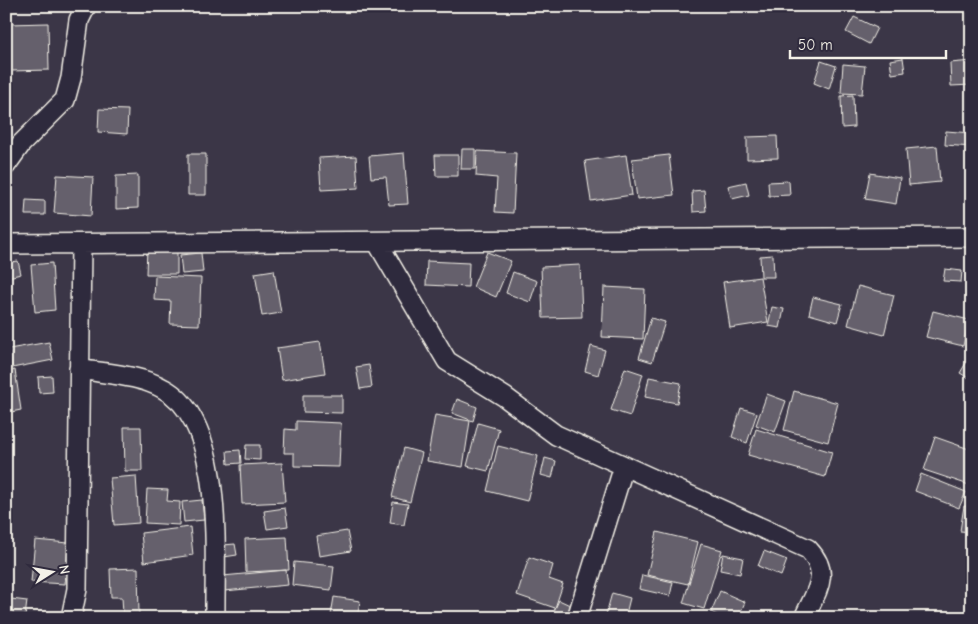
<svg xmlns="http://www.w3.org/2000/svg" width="978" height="624" font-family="'Comic Neue',sans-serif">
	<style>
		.building { fill: #65616c; stroke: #f4f1e8 }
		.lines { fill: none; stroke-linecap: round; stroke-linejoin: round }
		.minor-casing { stroke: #f4f1e8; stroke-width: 22 }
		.minor { stroke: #2f2a3d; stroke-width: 19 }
	</style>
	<rect width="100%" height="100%" fill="#3b3647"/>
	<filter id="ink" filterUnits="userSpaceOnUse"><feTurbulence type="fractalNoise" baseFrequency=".02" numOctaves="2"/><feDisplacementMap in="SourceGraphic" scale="10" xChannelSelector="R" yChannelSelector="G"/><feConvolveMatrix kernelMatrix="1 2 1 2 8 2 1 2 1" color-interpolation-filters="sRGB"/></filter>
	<g filter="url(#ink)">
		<path class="building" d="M854 17 877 28 869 44 846 32Z
			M6 20 9 64H6Z
			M48 23 49 70 10 71 9 24Z
			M903 58 905 72 892 74 890 60Z
			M821 61 836 66 829 89 814 83Z
			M972 61V85L951 86 950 63Z
			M843 64 865 66 862 94 841 93Z
			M853 95 854 127 842 128 841 96Z
			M99 109 128 110 127 134 98 132Z
			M946 131 972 133V147L945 145Z
			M777 136 778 158 747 159V137Z
			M937 146 940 182 909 185 906 149Z
			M462 149H475V169H461Z
			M477 151 516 153 513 213 495 212 497 178 476 176Z
			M404 153 408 204 389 205 386 177 371 178 369 156Z
			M188 154H206V195H188Z
			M435 155H458V176H436Z
			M626 155 632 195 591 201 585 161Z
			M669 155 674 195 637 199 632 159Z
			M356 156 358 188 321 190 319 158Z
			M870 173 900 178 896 204 865 199Z
			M57 175 93 177 91 216 54 213Z
			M138 175V208L116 209V176Z
			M789 181 790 195 769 196 768 182Z
			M746 182 749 195 732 199 728 186Z
			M704 190 706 211 693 212 692 191Z
			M26 200 45 201V215H25Z
			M147 248H177V274H146Z
			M487 252 511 261 496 297 473 287Z
			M201 253 203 272 182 274 180 255Z
			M773 255 774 277H761L760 256Z
			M18 261 21 274 8 277 6 263Z
			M427 261 469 263 468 287 426 285Z
			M52 263 55 310 35 312 31 265Z
			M580 265 582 317 543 318 541 267Z
			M945 269 962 271 961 282 943 281Z
			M274 270 281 313 262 316 255 273Z
			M513 272 537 281 530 302 506 293Z
			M155 276 201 278 199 325 170 324 171 301 154 300Z
			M760 277 768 322 730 328 723 282Z
			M858 286 894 295 884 335 848 325Z
			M604 287 645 289 643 339 602 337Z
			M813 297 842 304 837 322 809 314Z
			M772 307 784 309 780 328 768 326Z
			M933 311 969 320 963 346 926 337Z
			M651 318 665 322 652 362 639 358Z
			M49 342 53 360 12 368 9 349Z
			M320 342 325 373 282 380 277 348Z
			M591 346 605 350 598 375 585 371Z
			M966 363 972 366V380L960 373Z
			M369 365 372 387 360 389 356 367Z
			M625 368 643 374 630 416 611 410Z
			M15 370 21 410 6 413V372Z
			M52 376 53 392 39 393 38 377Z
			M649 377 681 383 677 403 645 397Z
			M794 391 838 403 828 442 784 430Z
			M767 394 786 401 775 432 756 425Z
			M303 395H342V413L303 412Z
			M457 399 477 407 473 421 452 413Z
			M741 408 757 413 747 443 732 437Z
			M435 415 470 421 463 467 427 461Z
			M296 421 341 423 339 467 294 466V453H284L285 429 296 430Z
			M478 423 499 429 488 471 467 466Z
			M124 427H141L142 471H125Z
			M756 429 832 452 825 477 748 455Z
			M935 437 972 450V486L924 470Z
			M246 445H260V460L245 459Z
			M498 446 538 456 527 501 487 491Z
			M404 448 422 453 410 502 392 497Z
			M240 450 241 463 228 464 227 451Z
			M545 458 556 461 552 478 541 475Z
			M282 463 285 502 242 504 240 465Z
			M921 474 966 492 959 508 915 491Z
			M136 476 139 523 114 525 110 478Z
			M147 489 168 490 167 501 180 502 179 525 145 523Z
			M202 500 204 520 184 522 182 502Z
			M393 502 408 504 404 525 390 523Z
			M964 506 972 507V532L960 531Z
			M285 508 288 526 267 529 264 511Z
			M190 527 193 555 144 562 141 533Z
			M347 531 351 551 319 556 316 536Z
			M657 532 698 542 688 584 647 575Z
			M287 537 289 570 246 572 245 539Z
			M35 540 68 543 65 584 31 582Z
			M235 544 237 555 224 557 223 545Z
			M701 544 722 550 704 609 683 603Z
			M764 551 787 560 781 576 758 566Z
			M723 554 743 558 740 574 720 570Z
			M529 557 553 565 549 579 563 584 555 608 517 595Z
			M294 562 334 566 331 590 292 585Z
			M138 568 139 614H123L122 597H111L110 569Z
			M286 570 288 585 224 591 223 576Z
			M642 575 673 582 670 596 639 589Z
			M720 591 745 602 738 618H723L711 612Z
			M612 593 630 598 625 618H605Z
			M334 597 360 601 357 618 331 615Z
			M11 599 27 601 25 617 9 616Z
			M559 600 572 606 567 617 554 611Z"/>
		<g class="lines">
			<g class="minor-casing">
				<path id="minor" d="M6 165 21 144 65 100 71 78 79 20 86 6
					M377 242 447 361 505 397 556 435 808 549C832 574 816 591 804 618
					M6 244 972 237
					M79 369C107 374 140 375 164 389 226 422 214 557 215 618
					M71 618 77 589 81 244
					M577 618 624 466"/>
			</g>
			<use href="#minor" class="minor"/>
		</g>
	</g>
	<rect width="978" height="624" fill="none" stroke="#2f2a3d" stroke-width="25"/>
	<rect x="12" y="12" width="953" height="599" fill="none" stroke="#f4f1e8" stroke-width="2" filter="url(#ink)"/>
	<g transform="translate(52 572) rotate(79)" stroke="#2f2a3d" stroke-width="4" paint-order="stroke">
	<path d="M0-4L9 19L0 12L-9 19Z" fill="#f4f1e8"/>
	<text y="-8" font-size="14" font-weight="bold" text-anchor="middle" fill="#f4f1e8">N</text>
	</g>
	<path d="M790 50v8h156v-8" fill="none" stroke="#f4f1e8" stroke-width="2.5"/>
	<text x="798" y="50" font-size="15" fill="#f4f1e8" stroke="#2f2a3d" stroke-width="4" paint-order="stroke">50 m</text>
</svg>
